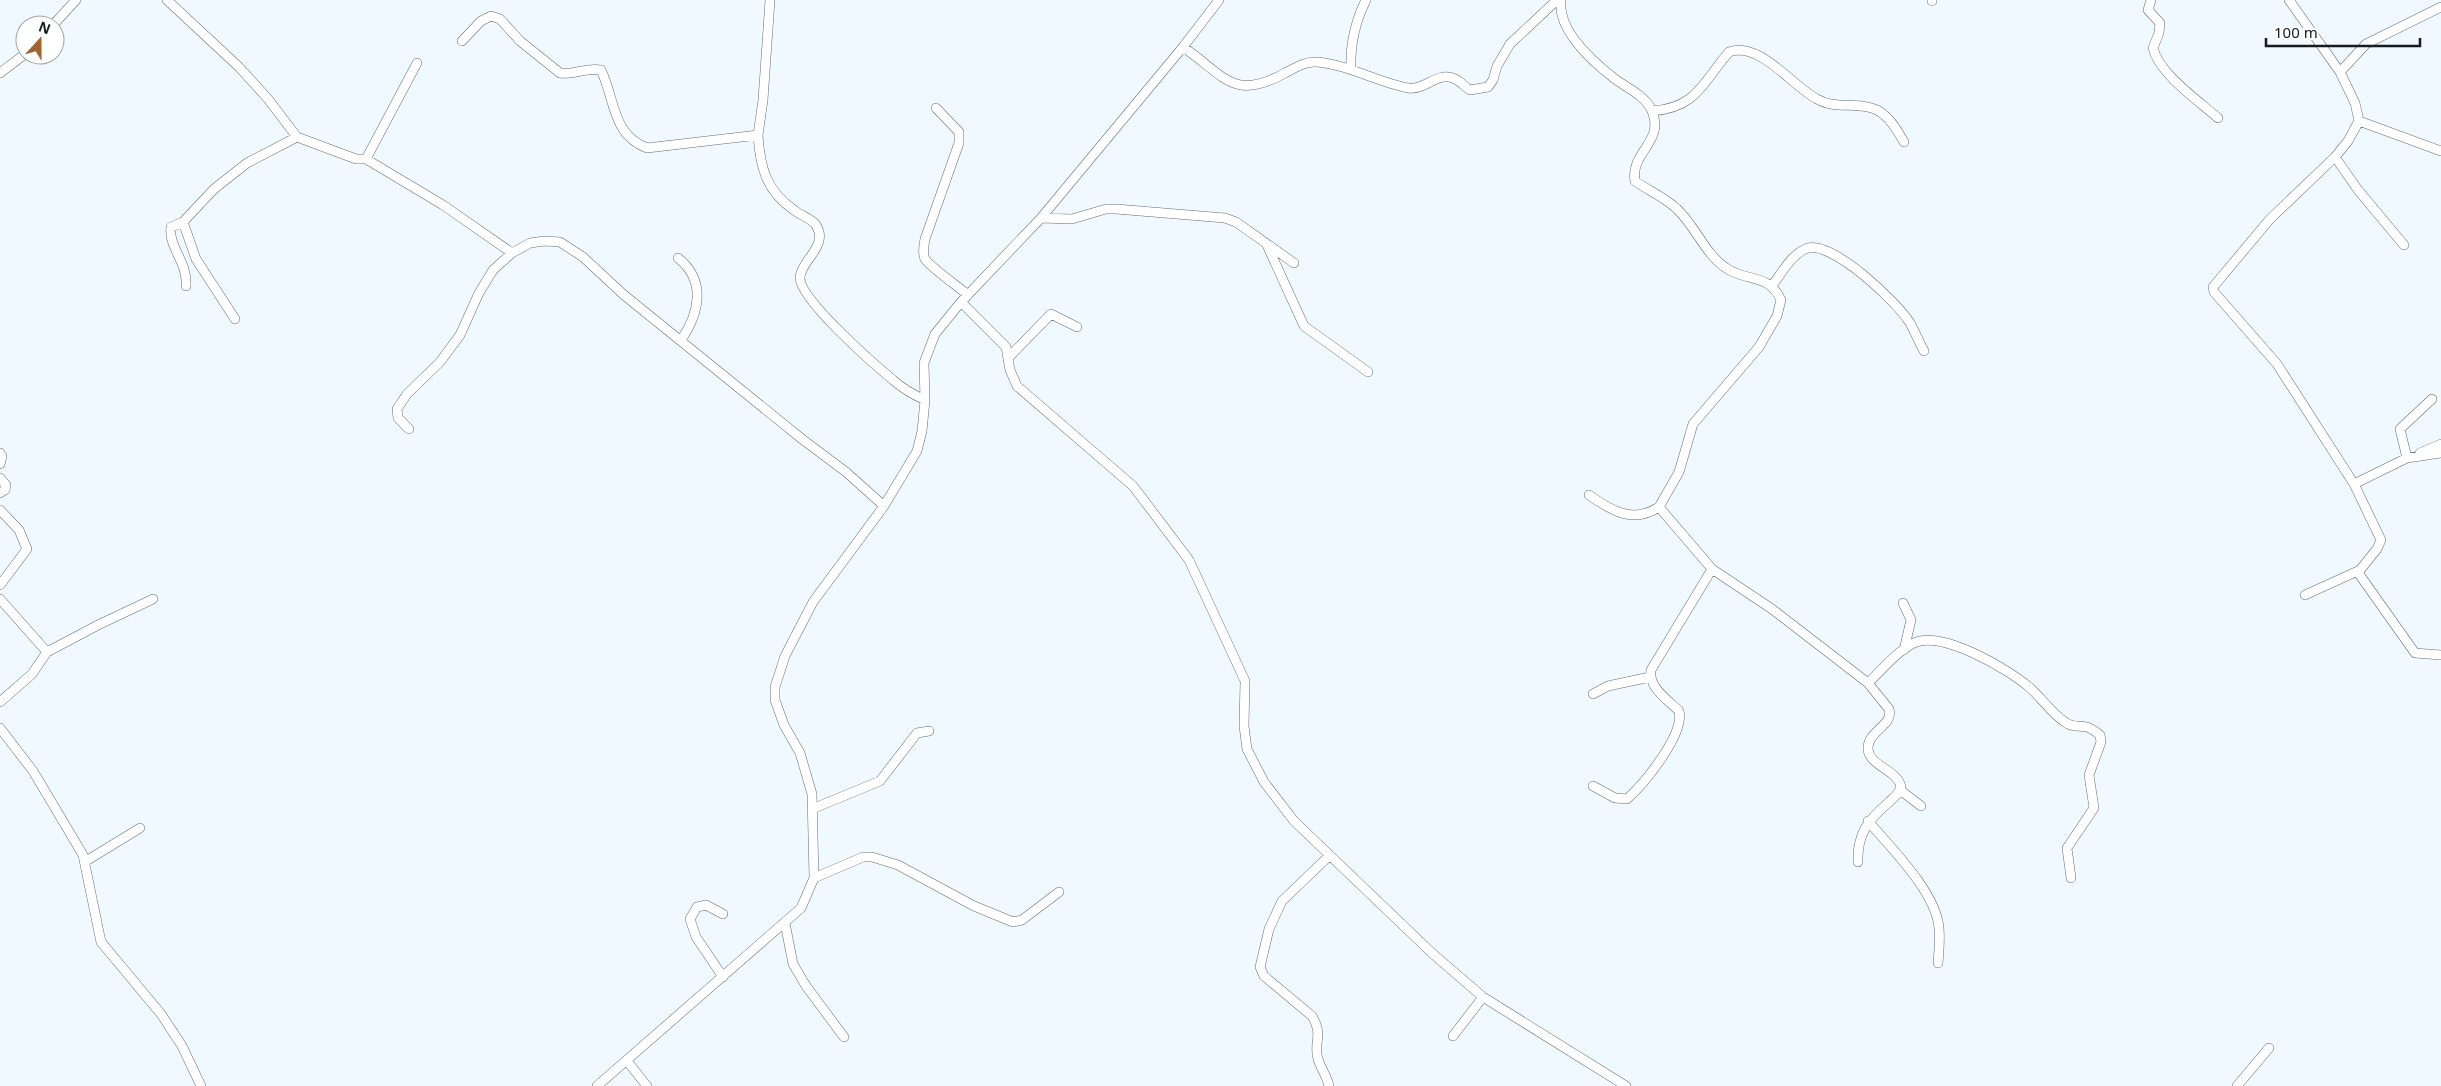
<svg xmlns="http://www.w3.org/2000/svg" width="2441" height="1086" font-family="'Noto Sans',sans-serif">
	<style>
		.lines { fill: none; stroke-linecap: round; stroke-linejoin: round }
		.minor-casing { stroke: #616e76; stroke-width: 10 }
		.minor { stroke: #fff; stroke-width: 9 }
	</style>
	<rect width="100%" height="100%" fill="#f0f9ff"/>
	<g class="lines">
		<g class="minor-casing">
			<path id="minor" d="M167 0 239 67 268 99 297 137 356 159H366L443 205 512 253
				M1561 0C1557 31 1593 62 1615 79 1627 88 1645 95 1652 111 1665 142 1630 152 1635 181 1649 191 1665 197 1677 209 1696 227 1705 254 1726 268 1746 282 1769 273 1781 300L1777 316 1759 347 1693 424 1679 472 1659 507 1712 569 1772 609 1868 683 1889 709C1894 726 1867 731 1868 749 1869 766 1898 770 1901 787 1899 794 1894 797 1889 802 1868 820 1857 834 1858 862
				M2151 0 2148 10 2160 23 2159 33 2153 48C2159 74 2199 101 2218 118
				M2289 0 2340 72 2355 103 2359 121 2348 141 2335 157 2270 219 2213 287 2214 292 2277 364 2354 484 2381 540 2377 549 2360 570 2359 574 2415 653 2441 655
				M1932 1V0
				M53 25 76 0
				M462 41 481 21 491 16 500 19 520 41 560 73C574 75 587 67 601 70 615 99 612 135 647 148L758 135C760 167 766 191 794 210 800 215 812 219 816 225 829 246 802 259 800 277 798 298 875 365 893 380 902 388 914 395 925 400
				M1183 47C1224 75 1233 102 1285 73 1295 68 1305 61 1317 62 1349 65 1377 82 1408 88 1425 91 1438 70 1455 79 1460 81 1465 87 1470 90L1488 87 1493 80 1497 66 1510 44 1557 0
				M1351 69C1350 44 1355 22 1366 0
				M2340 72 2366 44 2441 7
				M0 73 25 54
				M936 108 959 132V143L925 239C924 245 922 252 925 259 929 266 960 288 968 295
				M1652 111C1697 108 1703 82 1729 52 1760 41 1792 86 1817 99 1835 110 1859 101 1877 110 1890 117 1897 130 1904 142
				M2359 121 2441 151
				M758 135 763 100 770 0
				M2335 157 2358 190 2404 245
				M366 159 417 63
				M1041 218 1072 219 1106 209H1116L1225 218 1236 222 1294 263
				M183 222 196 259 235 319
				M1267 245 1304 326 1368 372
				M678 258C707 281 699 314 681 340
				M186 286C188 262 168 247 171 227L183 222 214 189 247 163 297 137
				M1772 286C1781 274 1792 253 1808 248 1834 242 1897 302 1910 323 1915 332 1919 342 1924 351
				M961 302 1006 347 1010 370 1017 386 1133 486 1189 560 1245 681 1244 726 1247 749 1264 782 1294 821 1433 954 1483 997 1626 1086
				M1009 357 1051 314 1077 327
				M409 429 398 418 397 409 407 394 440 362 460 335 479 293 493 270 512 253 530 243 544 241 560 242 583 257 624 295 802 439 846 472 884 506
				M0 453 2 456 0 464
				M2420 453 2441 444
				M2407 458 2400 429 2432 399
				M0 478 6 485 5 490 0 493
				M2354 484 2407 458 2441 453
				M1589 495C1612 511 1633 524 1659 507
				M0 510 19 530 27 549 0 585
				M2305 595 2360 570
				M0 599 47 652
				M1903 603 1911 620 1904 650
				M1868 683C1882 670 1897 651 1914 643 1942 630 2008 669 2029 687 2042 698 2051 713 2065 722 2072 728 2079 725 2087 727 2091 728 2096 732 2100 735L2101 742 2089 775 2094 808 2067 848 2071 878
				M1593 694 1608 686 1650 677
				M0 702 32 674 47 652 98 625 153 599
				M0 728 33 771 83 855 101 942 161 1014 182 1046 201 1086
				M1593 786 1615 798 1627 799C1644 784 1685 734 1679 711 1667 699 1648 687 1651 670L1712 569
				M1900 790 1921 806
				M812 809 880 781 917 733 929 731
				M1868 821C1891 848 1936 892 1939 928 1940 939 1939 952 1938 963
				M86 861 140 828
				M814 878 863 857H872L898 865 974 906 1013 922 1022 920 1059 892
				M723 914 706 905 697 907 690 919 696 937 723 977
				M785 923 793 964 806 986 844 1037
				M1453 1036 1483 997
				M627 1061 647 1086
				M597 1086 801 908 814 878 812 794 800 753 784 725 775 700V687L785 656 813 602 884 506 917 451 922 431 925 400 924 363 935 334 961 302 1041 218 1183 47 1219 0
				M1329 1086C1327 1076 1321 1069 1318 1059 1313 1042 1324 1036 1312 1016L1264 976 1260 967 1269 929 1282 901 1329 856
				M2237 1086 2269 1048"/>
		</g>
		<use href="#minor" class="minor"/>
	</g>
	<g transform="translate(40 40) rotate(21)"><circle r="24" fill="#ffffff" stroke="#a1a4a5"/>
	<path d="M0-4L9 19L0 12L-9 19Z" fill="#a3612d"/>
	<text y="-8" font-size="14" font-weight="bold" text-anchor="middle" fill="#151b1e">N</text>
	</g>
	<path d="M2266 38v8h154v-8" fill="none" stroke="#151b1e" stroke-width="2.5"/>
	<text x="2274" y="38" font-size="15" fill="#151b1e" stroke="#ffffff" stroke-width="4" paint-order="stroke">100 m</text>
</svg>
